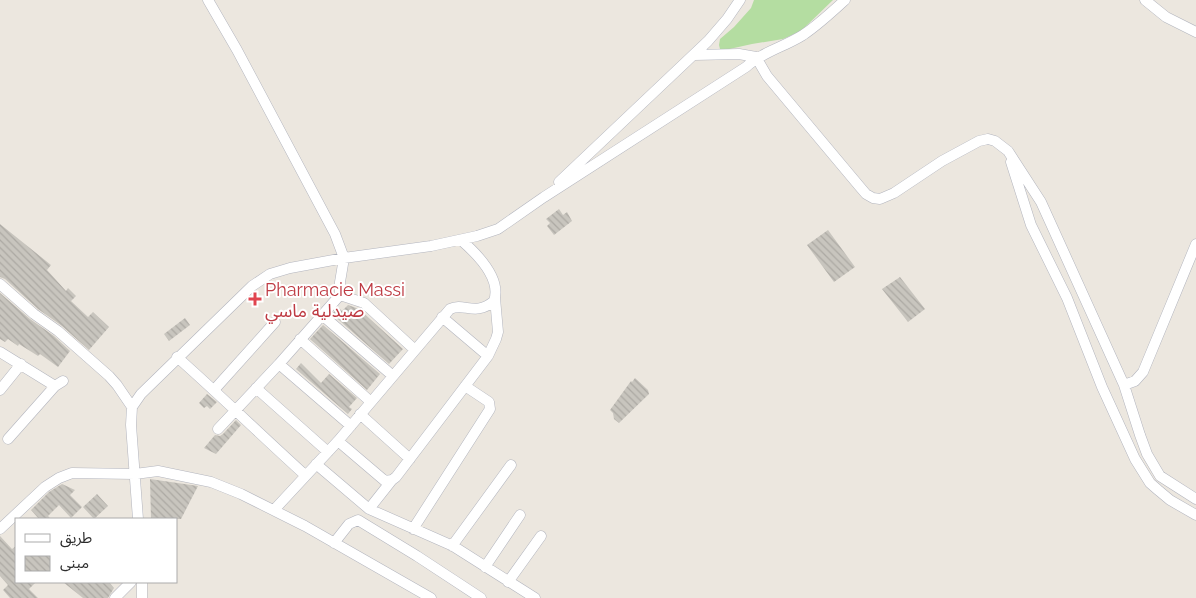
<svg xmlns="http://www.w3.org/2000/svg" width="1196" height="598" font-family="Raleway,'Noto Sans Arabic',sans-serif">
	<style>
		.garden { fill: #b4dda1 }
		.building { fill: url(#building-back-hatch) }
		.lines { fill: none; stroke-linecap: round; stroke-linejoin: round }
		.minor-casing { stroke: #b3b5be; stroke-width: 11 }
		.minor { stroke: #fff; stroke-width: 10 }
		.health-dot { fill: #e0444e; stroke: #fff; stroke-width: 2 }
		.labels { text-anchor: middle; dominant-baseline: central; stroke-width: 4; stroke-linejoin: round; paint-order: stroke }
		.health-label { font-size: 18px; fill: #be3a42; stroke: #fff; text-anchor: start }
	</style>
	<defs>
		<pattern id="building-back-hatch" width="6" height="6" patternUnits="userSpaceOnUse" patternTransform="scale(1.25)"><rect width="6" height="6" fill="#c8c5be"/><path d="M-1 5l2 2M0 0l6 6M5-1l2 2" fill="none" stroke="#aca9a3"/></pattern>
	</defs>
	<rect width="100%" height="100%" fill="#ece7df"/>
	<path class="garden" d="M754 0H833L801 31 783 39 752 44 725 50 720 49 719 45 720 39 734 27 751 8Z"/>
	<path class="building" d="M559 209 563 215 567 212 572 221 554 235 547 226 550 223 546 219Z
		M0 224 51 265 47 270 66 291 68 288 76 296 71 301 88 317 93 312 109 327 89 350 62 326 38 309 5 279 0 277Z
		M828 230 855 267 834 282 807 245Z
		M900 277 925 309 908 322 882 289Z
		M0 293 30 319 54 336 70 351 58 367 40 354 38 356 19 344 18 346 8 339 5 342 0 339Z
		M348 305 359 309 403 349 389 364 332 314 338 307 342 311Z
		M185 318 190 325 169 341 164 334Z
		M323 325 380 374 367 390 310 339Z
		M301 363 321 383 329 374 357 398 349 407 352 409 348 414 296 369Z
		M635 378 648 390 649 394 619 423 614 419 613 413 610 410 631 381 632 382Z
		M207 394 217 402 210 409 207 406 204 408 199 403Z
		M236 420 241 425 216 454 204 448 215 435 220 436 223 434Z
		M150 479 198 486 181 519H151Z
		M62 484 75 490 70 495 82 507 71 518 59 505 48 516 51 519H39L31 510 49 492Z
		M97 494 108 506 94 519 83 507Z
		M0 536 12 549 16 546V582H36L29 589 38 598H10L3 590 8 585 0 576Z
		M63 582H109L114 588 108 598H83Z"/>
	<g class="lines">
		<g class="minor-casing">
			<path id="minor" d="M208 0 237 50 335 234 344 258 340 282V295L279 364 218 429
				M1145 0 1166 17 1196 32
				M694 55 739 54 756 57 767 76 860 187 866 194 873 198 880 199 894 193 942 161 979 141 988 139 995 141 1008 151 1041 202 1124 385 1140 435 1147 454 1160 476 1196 499
				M1011 162 1031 225 1067 298 1102 387 1135 459 1150 483 1158 490 1170 500 1196 515
				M559 182 708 41 727 19 740 0
				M0 284 34 314 58 331 109 376 117 385 132 407
				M340 295 364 303 415 350
				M322 315 393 376
				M442 317 488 356
				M300 339 371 402
				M0 352 55 386 63 381
				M177 357C221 396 262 436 305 475
				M279 364 351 426
				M1124 385 1135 381 1143 372 1196 244
				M256 388 328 452
				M0 390 21 364
				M214 390 275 322
				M360 414 410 459
				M8 439 55 386
				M338 441 385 481 392 480 396 477 488 356 496 339 498 332 495 298
				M316 464 369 509 453 546 535 598
				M369 509 392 480
				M274 510 338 441 450 309C464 302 475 317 494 301 502 278 476 253 461 240
				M138 519 131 425 132 407 141 394 252 286 270 274 290 268 344 258 431 246 477 236 498 229 544 197 746 67C762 52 784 47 803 35 818 25 832 12 845 0
				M0 529 45 487 59 478 72 473 135 474 158 471 211 482 241 494 305 526 431 598
				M413 529 490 409 489 402 465 386
				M334 543 349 524 358 520 417 556 481 598
				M452 546 511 465
				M485 567 520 515
				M142 582V598
				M508 582 541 536
				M115 598 131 582"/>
		</g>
		<use href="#minor" class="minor"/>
	</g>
	<path class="health-dot" d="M252.5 291.5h5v5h5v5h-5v5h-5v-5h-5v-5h5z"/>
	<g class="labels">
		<g class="health-label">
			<text x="265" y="289">Pharmacie Massi<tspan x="265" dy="21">صيدلية ماسي</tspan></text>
		</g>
	</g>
	<rect x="15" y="518" width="162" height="65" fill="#ffffff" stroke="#ababab"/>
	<rect x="25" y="534" width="25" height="8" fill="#ffffff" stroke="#ababab"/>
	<text x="60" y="543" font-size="15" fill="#2c2c2c">طريق</text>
	<rect x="25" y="556" width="25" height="15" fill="url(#building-back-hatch)" stroke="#ababab"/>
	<text x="60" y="568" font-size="15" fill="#2c2c2c">مبنى</text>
</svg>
